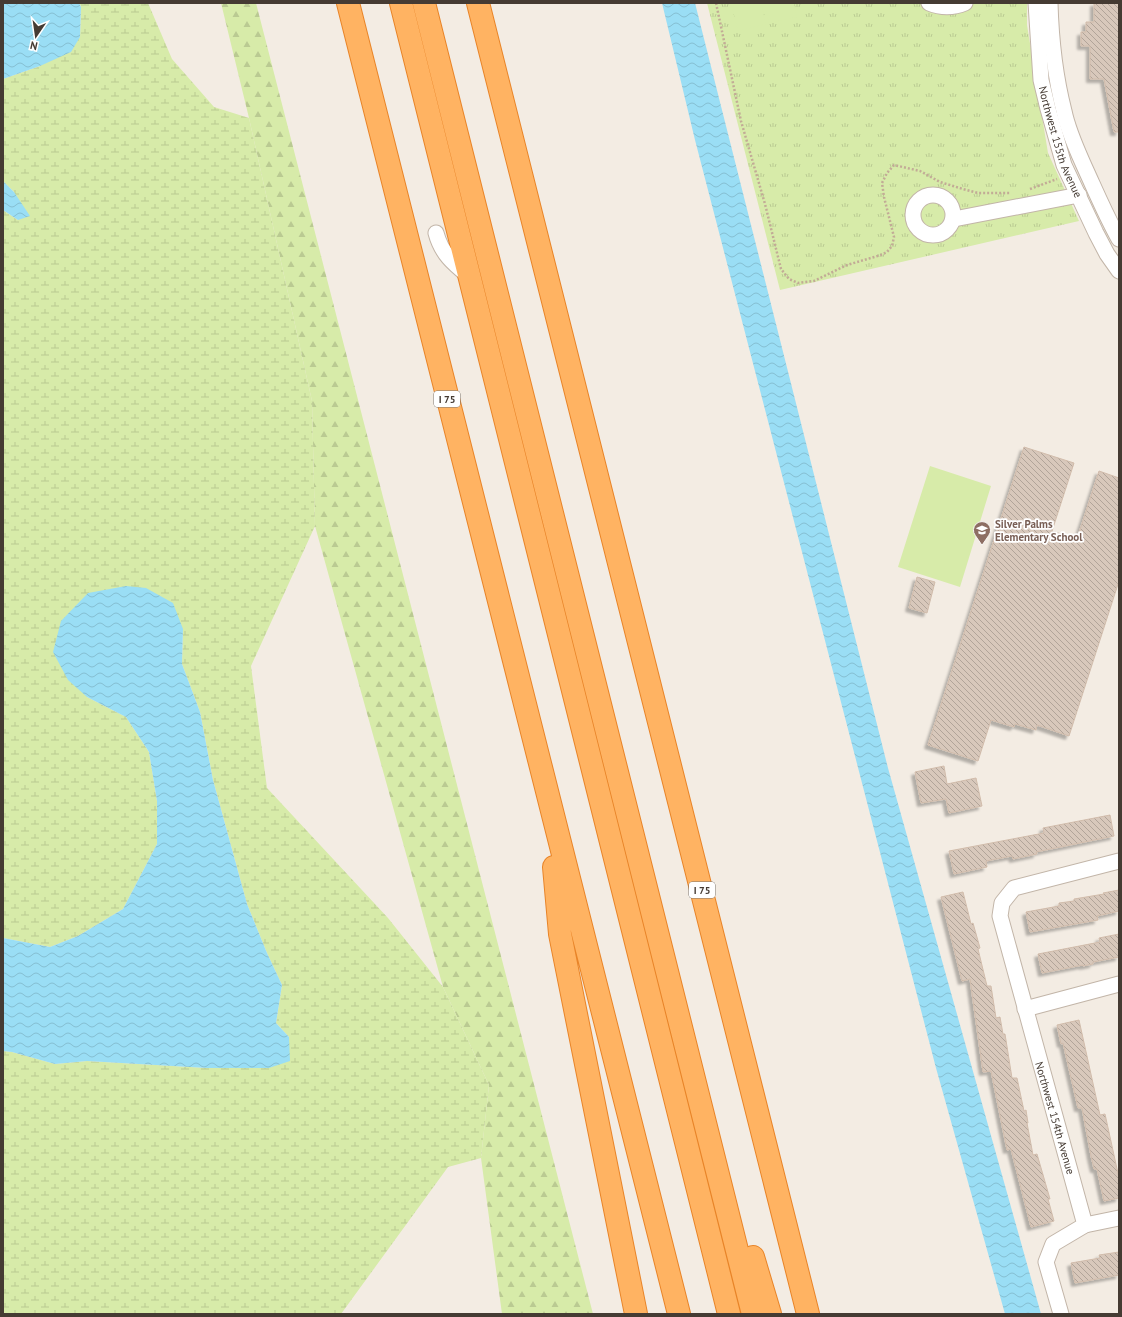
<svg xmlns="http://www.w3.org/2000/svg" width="1122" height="1317" font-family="'PT Sans',sans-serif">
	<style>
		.forest { fill: url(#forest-firs) }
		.wetland { fill: url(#wetland-marsh) }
		.park { fill: url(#park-tufts) }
		.pitch { fill: #d7eba9 }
		.water { fill: url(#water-waves) }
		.building { fill: url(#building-back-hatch); stroke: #d1bcab; filter: url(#shadow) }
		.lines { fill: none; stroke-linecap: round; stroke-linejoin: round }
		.minor-casing { stroke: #c2b5a8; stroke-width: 17 }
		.highway-casing { stroke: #e88428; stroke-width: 24 }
		.path { stroke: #c2ab96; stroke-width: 2.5; stroke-dasharray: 2 2; stroke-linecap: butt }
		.minor { stroke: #fff; stroke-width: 15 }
		.highway { stroke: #ffb362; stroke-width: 22 }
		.labels { text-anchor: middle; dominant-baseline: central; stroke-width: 3.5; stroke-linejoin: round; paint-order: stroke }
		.shield { fill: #fff; stroke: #7d7670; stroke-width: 1 }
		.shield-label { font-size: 10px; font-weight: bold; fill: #453b33 }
		.street-label { font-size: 11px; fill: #453b33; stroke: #fff }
		.education-label { font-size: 11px; font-weight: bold; fill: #785e54; stroke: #fff; text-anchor: start }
	</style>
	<defs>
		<pattern id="forest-firs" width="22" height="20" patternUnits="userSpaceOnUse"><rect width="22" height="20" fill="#d7eba9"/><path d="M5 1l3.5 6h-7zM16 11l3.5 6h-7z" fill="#baca92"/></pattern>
		<pattern id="wetland-marsh" width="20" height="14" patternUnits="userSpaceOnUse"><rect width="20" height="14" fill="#d7eba9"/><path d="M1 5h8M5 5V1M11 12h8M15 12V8" fill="none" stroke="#baca92"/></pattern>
		<pattern id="park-tufts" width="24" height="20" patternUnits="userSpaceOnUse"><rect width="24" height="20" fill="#d7eba9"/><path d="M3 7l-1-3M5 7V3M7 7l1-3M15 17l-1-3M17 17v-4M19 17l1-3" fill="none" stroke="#baca92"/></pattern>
		<pattern id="water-waves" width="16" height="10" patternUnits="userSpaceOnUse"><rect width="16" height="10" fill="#9adef5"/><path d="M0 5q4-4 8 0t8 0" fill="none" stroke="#86bfd2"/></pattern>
		<pattern id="building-back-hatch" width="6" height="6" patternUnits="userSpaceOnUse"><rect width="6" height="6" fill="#d8c8bb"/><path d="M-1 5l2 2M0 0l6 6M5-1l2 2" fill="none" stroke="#b1a499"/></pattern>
		<filter id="shadow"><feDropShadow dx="-3.5" dy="3.5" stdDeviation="1" flood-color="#0004"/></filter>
	</defs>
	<rect width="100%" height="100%" fill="#f3ece3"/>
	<path class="forest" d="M221 3H256L593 1314H502L481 1158 489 1085 443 987 315 526 312 401 249 118Z"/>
	<path class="wetland" d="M79 3H148L172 59 214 107 249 118 312 401 315 526 251 666 267 788 388 918 443 987 489 1085 481 1158 448 1167 341 1314H3V1051L12 1052 55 1064 87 1061 207 1068 289 1037 276 1023 282 985 267 953 247 904 213 780 200 712 182 664 183 629 87 697 126 717 149 752 157 801V844L123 909 78 936 50 947 3 938V210L18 220 14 192 3 181V79L40 66 80 37 81 7Z"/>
	<path class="park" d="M707 3H1027V25L1048 153 1079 221 780 290Z"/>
	<path class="pitch" d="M731 3H761L766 24 738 31Z
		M764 3H794L797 17 769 23Z
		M930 466 991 486 960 587 898 567Z"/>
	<path class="water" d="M3 3H79L81 7 80 37 71 52 40 66 3 79Z
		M662 3H695L888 768 1041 1314H1005L936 1068 695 140Z
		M3 181 14 192 30 216 18 220 3 210Z
		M126 586 146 588 173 603 183 629 182 664 200 712 213 780 247 904 267 953 282 985 276 1023 289 1037 290 1061 269 1068H207L87 1061 55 1064 12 1052 3 1051V938L50 947 78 936 123 909 157 844V801L149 752 126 717 87 697 68 680 53 652 61 621 88 593Z"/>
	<path class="building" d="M1094 3H1119V132H1114L1104 79H1090V46H1081V32H1086V22H1094Z
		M1024 447 1074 463 1052 531 1077 539 1099 471 1119 478V581L1069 736 1037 725 1036 730 1015 724 1014 727 991 720 978 761 928 745Z
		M917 577 935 582 927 613 909 608Z
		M944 766 947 784 976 778 982 806 949 813 946 799 921 803 915 772Z
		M1110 815 1114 836 1036 852 1037 854 1013 859 1012 856 986 861 987 867 954 874 949 851 1044 833 1043 828Z
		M1119 890V911L1097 916 1098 920 1030 932 1026 912 1059 906V903L1074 901V899L1104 894 1103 893Z
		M963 892 971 924 973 923 980 948 978 949 987 986H991L996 1018 1000 1017 1003 1034H1005L1012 1078H1017L1024 1111 1026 1110 1028 1123H1027L1033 1155 1037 1154 1050 1199H1048L1054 1221 1031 1227 1011 1149 1007 1150 991 1071 983 1072 970 979 962 981 941 897Z
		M1119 934V957L1093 962V964L1083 966V965L1042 973 1038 954 1100 942 1099 938Z
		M1079 1020 1100 1115 1105 1114 1119 1178V1198L1104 1201 1097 1169H1094L1091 1156 1082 1108H1078L1063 1043 1061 1044 1057 1025Z
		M1119 1252V1275L1075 1283 1071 1263 1100 1258 1099 1255Z"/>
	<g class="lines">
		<g class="minor-casing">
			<g id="minor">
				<path d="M929 3C941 8 953 8 965 3"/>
				<path id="s1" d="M1036 3 1041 80 1048 109 1064 165 1096 233 1107 254 1119 271"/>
				<path d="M1050 3C1051 39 1055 76 1064 111 1068 131 1077 150 1085 168 1096 192 1106 216 1119 239"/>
				<circle cx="933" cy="215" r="20"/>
				<path d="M954 219 1079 195"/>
				<path d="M436 233C442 255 454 264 471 278"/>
				<path d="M1025 1009 1119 984"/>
				<path d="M1085 1225 1119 1218"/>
				<path d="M1061 1314 1046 1262 1053 1244 1085 1225 1000 916 1002 903 1014 888 1119 861"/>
			</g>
		</g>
		<g class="highway-casing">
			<path id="highway" d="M348 3 679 1314
				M401 3 729 1314
				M424 3 753 1314
				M478 3 808 1314
				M554 867 560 934 636 1314
				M753 1257 770 1314"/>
		</g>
		<path class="path" d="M716 3 741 121 765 204 781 269 789 279 798 283 814 281 847 265 881 255 887 252 892 246 894 237 884 197 882 183 887 173 894 165 920 171 940 182 963 189 978 193H1010
			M1030 189 1057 179"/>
		<use href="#minor" class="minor"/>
		<use href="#highway" class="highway"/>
	</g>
	<defs>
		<g id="school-pin" transform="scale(0.9)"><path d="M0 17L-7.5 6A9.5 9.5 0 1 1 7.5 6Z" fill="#8d6e63" stroke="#fff"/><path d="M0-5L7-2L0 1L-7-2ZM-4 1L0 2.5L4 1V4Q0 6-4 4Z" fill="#fff"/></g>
	</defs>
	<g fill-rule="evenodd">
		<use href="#school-pin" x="982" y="530"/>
	</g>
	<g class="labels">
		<g class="shield">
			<rect x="434" y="391" width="26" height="16" rx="3"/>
			<rect x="689" y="882" width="26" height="16" rx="3"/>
		</g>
		<g class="shield-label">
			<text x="447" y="399">I 75</text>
			<text x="702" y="890">I 75</text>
		</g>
		<g class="street-label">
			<text stroke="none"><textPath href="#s1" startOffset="142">Northwest 155th Avenue</textPath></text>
			<text transform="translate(1055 1118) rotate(74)">Northwest 154th Avenue</text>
		</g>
		<g class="education-label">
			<text x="995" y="524">Silver Palms<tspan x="995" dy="13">Elementary School</tspan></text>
		</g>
	</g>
	<rect width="1122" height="1317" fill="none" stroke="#453b33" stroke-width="8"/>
	<g transform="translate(36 36) rotate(193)" stroke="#ffffff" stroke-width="3" paint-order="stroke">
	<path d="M0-3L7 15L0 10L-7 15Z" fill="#453b33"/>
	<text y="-6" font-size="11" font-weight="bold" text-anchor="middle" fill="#453b33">N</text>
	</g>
</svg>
